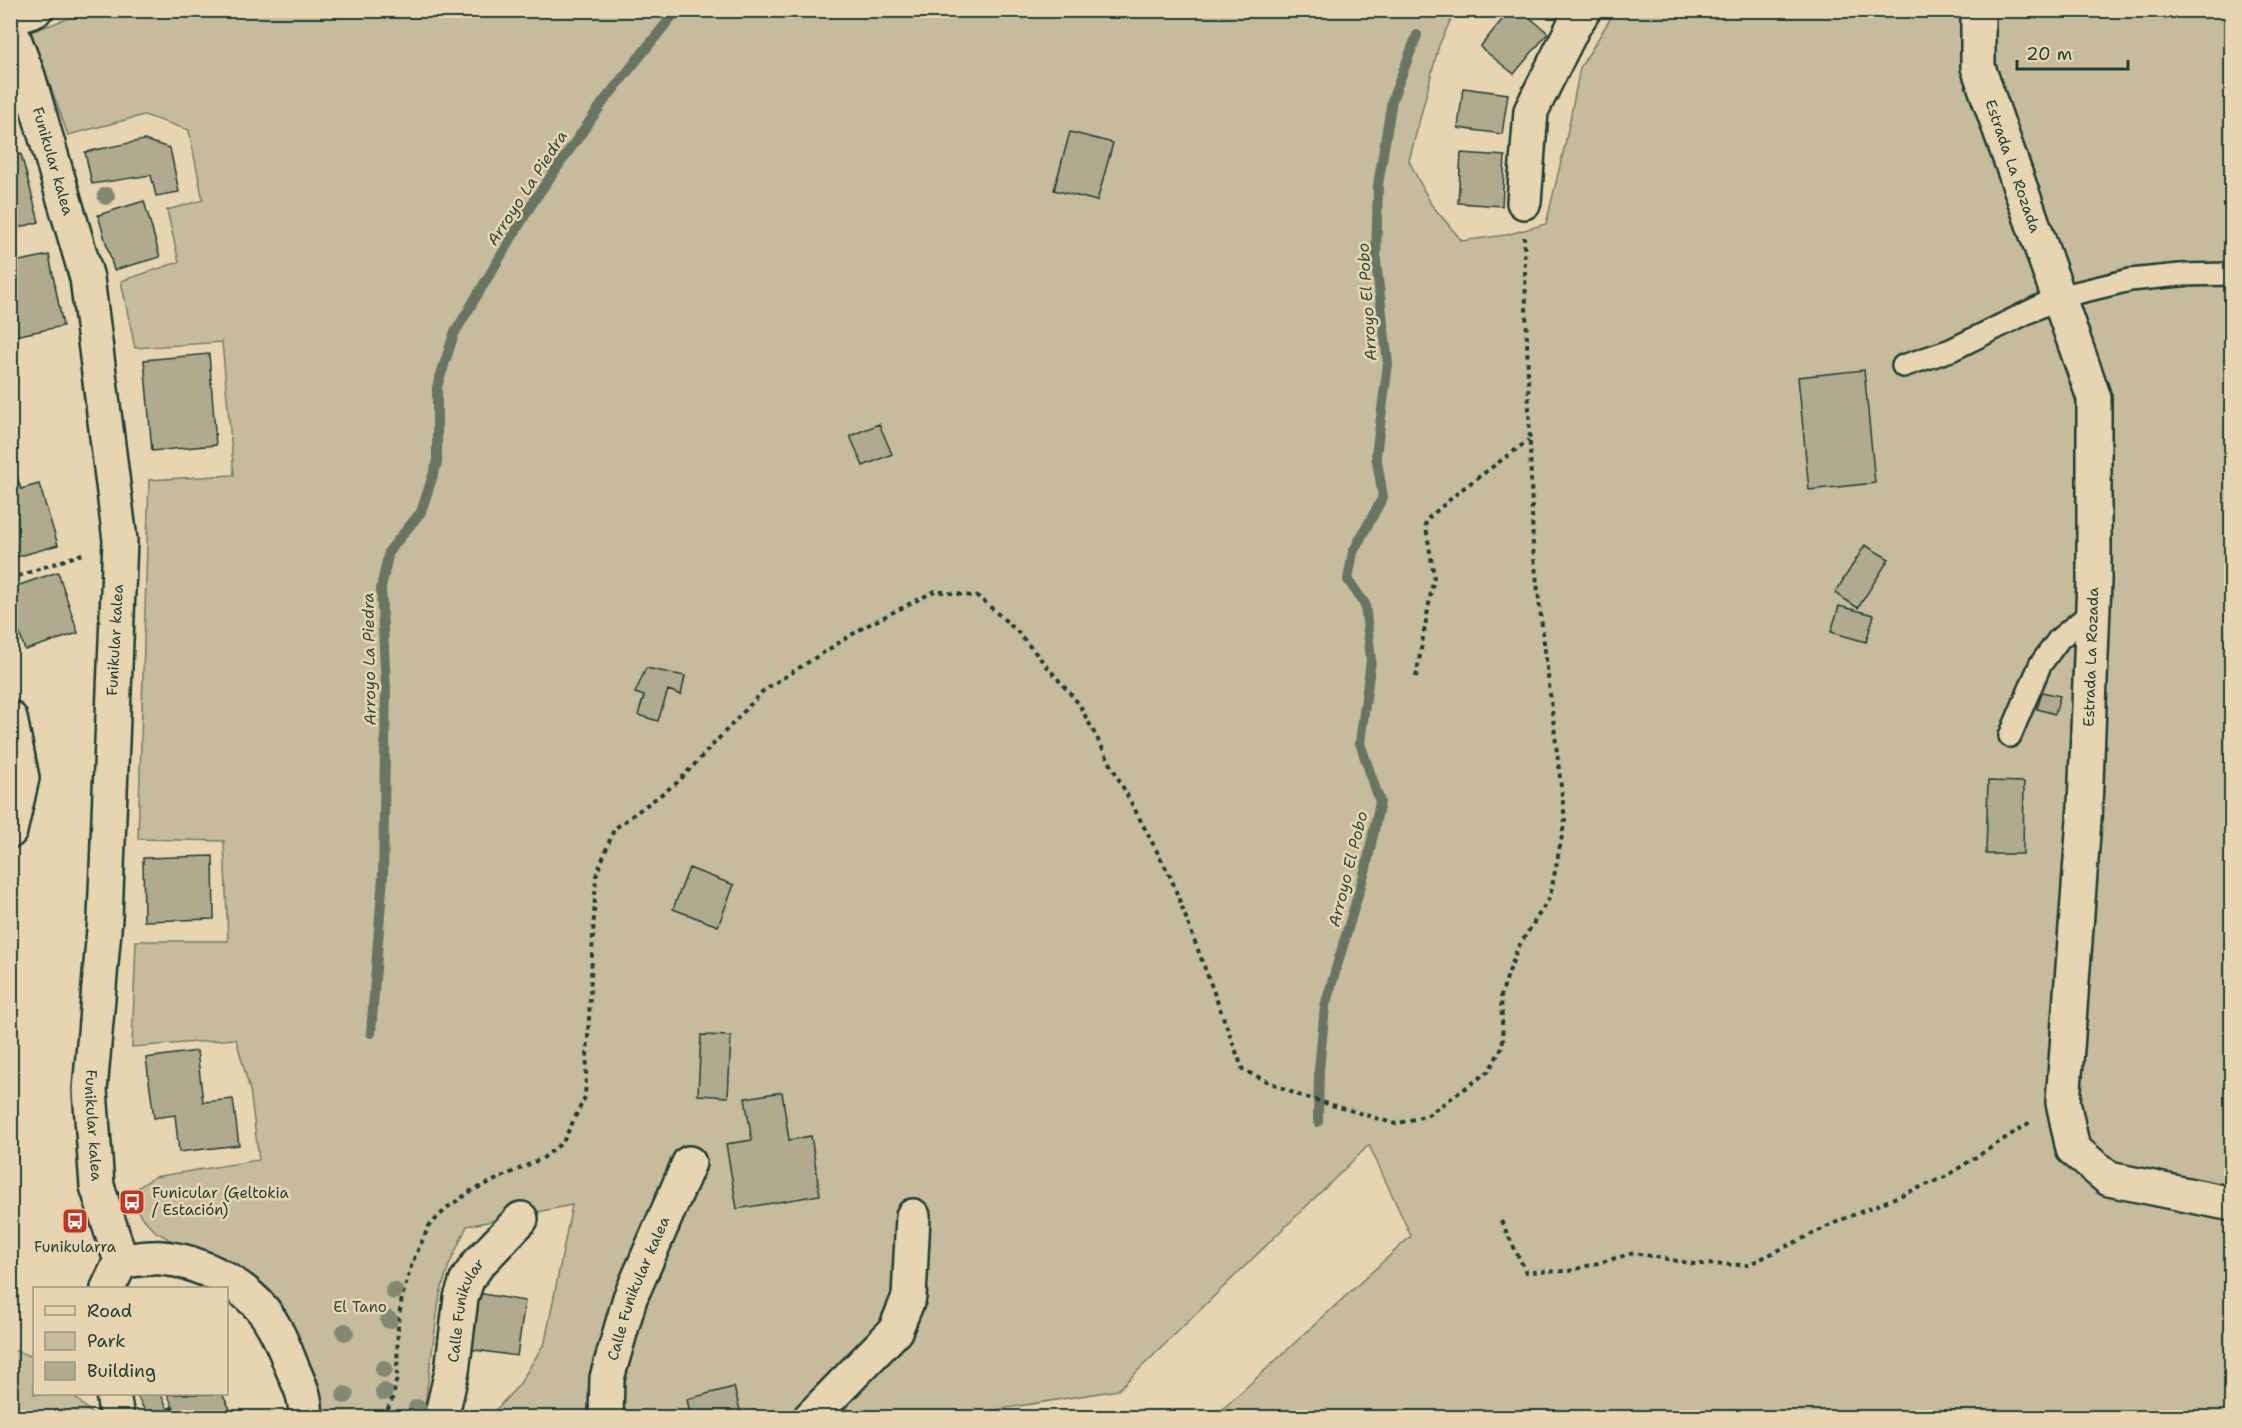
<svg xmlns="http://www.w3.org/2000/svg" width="2242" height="1428" font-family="'Shantell Sans',sans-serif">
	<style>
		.green { fill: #c6bc9d; stroke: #727c68; stroke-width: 1.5 }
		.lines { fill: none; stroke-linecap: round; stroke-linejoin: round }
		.stream { stroke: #687462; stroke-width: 10 }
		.building { fill: #b0ab8f; stroke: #1f3d34; stroke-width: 1.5 }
		.lane-casing { stroke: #1f3d34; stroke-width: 26 }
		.street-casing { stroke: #1f3d34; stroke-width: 38 }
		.path { stroke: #1f3d34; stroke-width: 4; stroke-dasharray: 4.5 4.5; stroke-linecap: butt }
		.lane { stroke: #e7d5b2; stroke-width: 21 }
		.street { stroke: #e7d5b2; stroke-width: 33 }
		.rail-casing { stroke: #1f3d34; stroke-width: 7 }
		.rail { stroke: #e7d5b2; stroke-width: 4.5; stroke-dasharray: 14; stroke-linecap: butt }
		.tree { fill: #828972 }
		.labels { text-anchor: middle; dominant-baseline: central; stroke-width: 5; stroke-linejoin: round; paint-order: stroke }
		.street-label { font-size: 15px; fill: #1f3d34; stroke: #e7d5b2 }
		.poi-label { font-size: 15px; fill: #1f3d34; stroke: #e7d5b2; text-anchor: start }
		.park-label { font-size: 15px; fill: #304a3e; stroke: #e7d5b2 }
		.water-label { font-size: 16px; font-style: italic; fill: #314b3f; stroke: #e7d5b2 }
	</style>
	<rect width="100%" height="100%" fill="#e7d5b2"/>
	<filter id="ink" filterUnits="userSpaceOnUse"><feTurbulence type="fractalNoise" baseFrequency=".0167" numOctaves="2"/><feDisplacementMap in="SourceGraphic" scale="12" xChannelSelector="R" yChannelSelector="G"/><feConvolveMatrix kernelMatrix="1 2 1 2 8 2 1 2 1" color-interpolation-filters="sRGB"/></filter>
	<g filter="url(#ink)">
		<path class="green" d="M91 10 1455 11 1439 45 1409 161 1431 204 1462 241 1506 235 1546 224 1565 145 1580 68 1615 11H2231V1417H1214L1411 1236 1369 1145 1118 1390 951 1417H489L519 1385 545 1342 572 1205 467 1226 449 1265 440 1294 424 1410 419 1417H313L307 1380 185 1248 156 1232 140 1215 130 1193 154 1177 259 1160 250 1090 236 1039 132 1047 136 941H228L224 841 138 839 149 480 234 475 222 342 135 348 121 281 179 262 167 210 203 200 189 130 144 115 68 135 31 32Z
			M10 1349 34 1357V1394H72L95 1417H11Z"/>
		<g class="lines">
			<path class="stream" d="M371 1033 383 876 386 688 381 588 389 551 421 512 437 463V387L454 334 535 199 604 101 677 10
				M1318 1122 1319 1070 1325 1006 1366 868 1380 802 1360 743 1371 660 1365 604 1348 580 1353 552 1383 497 1376 455 1388 364 1376 262 1378 185 1392 100 1417 35"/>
		</g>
		<path class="building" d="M1510 10H1521L1548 33 1514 74 1480 47Z
			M1463 88 1508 94 1502 134 1458 128Z
			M1070 132 1113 143 1097 201 1054 190Z
			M144 140 170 148 179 192 156 196 151 175 92 184 85 152Z
			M1461 153 1505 156 1502 206 1458 203Z
			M21 154 39 222 10 230V157Z
			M144 201 160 257 114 270 98 215Z
			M49 255 63 326 10 337V263Z
			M209 354 216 445 152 451 144 360Z
			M1864 370 1875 483 1809 490 1798 377Z
			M879 424 892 454 863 466 850 436Z
			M16 474 21 489 39 484 58 545 10 559V475Z
			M1865 545 1889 559 1858 608 1835 593Z
			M58 572 78 633 25 650 10 605V588Z
			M1839 606 1874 615 1866 642 1831 632Z
			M646 668 685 676 681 695 668 690 658 721 638 715 644 696 635 693Z
			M2042 692 2060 696 2055 714 2037 709Z
			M1988 781 2024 782 2023 854H1986Z
			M213 856 214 919 144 921 143 858Z
			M689 868 734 885 718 926 673 909Z
			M701 1035 731 1036 728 1097 698 1095Z
			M197 1051 203 1102 233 1099 239 1145 179 1152 175 1115 154 1118 146 1058Z
			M782 1092 789 1140 811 1136 820 1195 737 1209 726 1144 752 1140 745 1098Z
			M477 1293 525 1301 517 1356 469 1349Z
			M734 1387 742 1418H691L687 1399Z
			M136 1394H222L235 1418H149Z"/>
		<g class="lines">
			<g class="lane-casing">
				<path id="lane" d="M1903 366 1951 350 2059 297 2130 280 2180 275 2232 274
					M2010 736 2040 665 2059 639 2093 611"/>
			</g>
			<g class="street-casing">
				<g id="street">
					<path id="s1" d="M1978 10V67L2094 398V581L2085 806 2063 1102 2073 1149 2109 1179 2232 1204"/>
					<path d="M10 19 35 10"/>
					<path id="s2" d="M10 28 28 76 87 278 120 540 105 918 90 1090 97 1186 121 1261"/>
					<path d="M1524 202 1531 111 1573 27 1584 10"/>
					<path d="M10 718 22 778 10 831"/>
					<path d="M121 1261C134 1260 149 1257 162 1258 200 1261 250 1287 270 1320 279 1334 285 1349 291 1365 298 1382 308 1399 305 1418"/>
					<path d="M108 1288 121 1261"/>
					<path d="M113 1394 117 1418"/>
					<path id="s3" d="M441 1418 452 1371 461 1298 467 1280 478 1264 521 1219"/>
					<path id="s4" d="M606 1418 607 1378 630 1298 689 1163"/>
					<path d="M810 1418 895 1331 909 1297 913 1216"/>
				</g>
			</g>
			<path class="path" d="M10 579 85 553
				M1416 677 1434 576 1425 521 1461 490 1529 440
				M1501 1221 1526 1272 1569 1271 1634 1253 1694 1264 1748 1265 1841 1220 1945 1177 2032 1121
				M384 1418 393 1397 397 1377 398 1323 402 1297 412 1263 429 1226 448 1207 471 1191 543 1158 563 1142 585 1097 596 876 614 829 678 782 764 690 864 627 935 591 979 597 1016 630 1079 704 1171 878 1243 1070 1298 1095 1396 1124 1428 1115 1489 1071 1503 1045 1501 995 1517 949 1550 897 1565 820 1533 549 1524 237"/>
			<use href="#lane" class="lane"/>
			<use href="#street" class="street"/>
			<g class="rail-casing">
				<path id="rail" d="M164 1394 175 1418"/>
			</g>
			<use href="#rail" class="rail"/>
		</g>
		<g class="tree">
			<circle cx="106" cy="196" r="9"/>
			<circle cx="394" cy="1291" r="9"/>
			<circle cx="389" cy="1320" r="9"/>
			<circle cx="345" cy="1332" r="9"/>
			<circle cx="384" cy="1369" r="9"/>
			<circle cx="384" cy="1392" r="9"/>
			<circle cx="345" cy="1395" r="9"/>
			<circle cx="417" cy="1408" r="9"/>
		</g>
	</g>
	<defs>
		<g id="bus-square" transform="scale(1.35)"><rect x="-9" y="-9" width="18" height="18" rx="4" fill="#c8321e" stroke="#e7d5b2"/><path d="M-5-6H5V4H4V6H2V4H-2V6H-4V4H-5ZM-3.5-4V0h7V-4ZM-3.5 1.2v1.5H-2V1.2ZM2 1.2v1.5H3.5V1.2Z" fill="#fff"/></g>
	</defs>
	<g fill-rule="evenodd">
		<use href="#bus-square" x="132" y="1202"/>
		<use href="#bus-square" x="75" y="1221"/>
	</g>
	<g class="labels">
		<g class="street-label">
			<text stroke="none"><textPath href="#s2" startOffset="140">Funikular kalea</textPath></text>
			<text stroke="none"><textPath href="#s1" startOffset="162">Estrada La Rozada</textPath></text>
			<text transform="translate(115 640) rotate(-87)">Funikular kalea</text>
			<text transform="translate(2091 657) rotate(-88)">Estrada La Rozada</text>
			<text stroke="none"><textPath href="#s2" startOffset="1112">Funikular kalea</textPath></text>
			<text stroke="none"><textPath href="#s4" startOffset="135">Calle Funikular kalea</textPath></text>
			<text stroke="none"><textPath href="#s3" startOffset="111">Calle Funikular</textPath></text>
		</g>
		<g class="poi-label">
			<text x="152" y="1193">Funicular (Geltokia<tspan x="152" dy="17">/ Estación)</tspan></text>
			<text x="75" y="1247" text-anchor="middle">Funikularra</text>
		</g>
		<g class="park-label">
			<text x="360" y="1307">El Tano</text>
		</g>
		<g class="water-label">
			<text transform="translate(527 188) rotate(-57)">Arroyo La Piedra</text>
			<text transform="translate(1367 302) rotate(-94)">Arroyo El Pobo</text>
			<text transform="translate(369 659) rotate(-91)">Arroyo La Piedra</text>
			<text transform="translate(1348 869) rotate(-76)">Arroyo El Pobo</text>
		</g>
	</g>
	<rect width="2242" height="1428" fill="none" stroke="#e7d5b2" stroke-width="36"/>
	<rect x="18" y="18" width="2206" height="1392" fill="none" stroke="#1f3d34" stroke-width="2" filter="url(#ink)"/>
	<rect x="33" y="1287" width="195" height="108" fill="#e7d5b2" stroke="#979880" stroke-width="1.5"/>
	<rect x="45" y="1306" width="30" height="9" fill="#e7d5b2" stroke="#979880" stroke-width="1.5"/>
	<text x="87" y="1317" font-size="18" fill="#1f3d34">Road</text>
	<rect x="45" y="1332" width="30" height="18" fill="#c6bc9d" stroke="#979880" stroke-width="1.5"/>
	<text x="87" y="1347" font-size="18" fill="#1f3d34">Park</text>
	<rect x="45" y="1362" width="30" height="18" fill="#b0ab8f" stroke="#979880" stroke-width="1.5"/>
	<text x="87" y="1377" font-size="18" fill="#1f3d34">Building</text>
	<path d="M2017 60v9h111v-9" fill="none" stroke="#1f3d34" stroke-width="3"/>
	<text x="2026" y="60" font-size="18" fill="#1f3d34" stroke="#e7d5b2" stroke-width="4.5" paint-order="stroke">20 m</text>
</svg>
